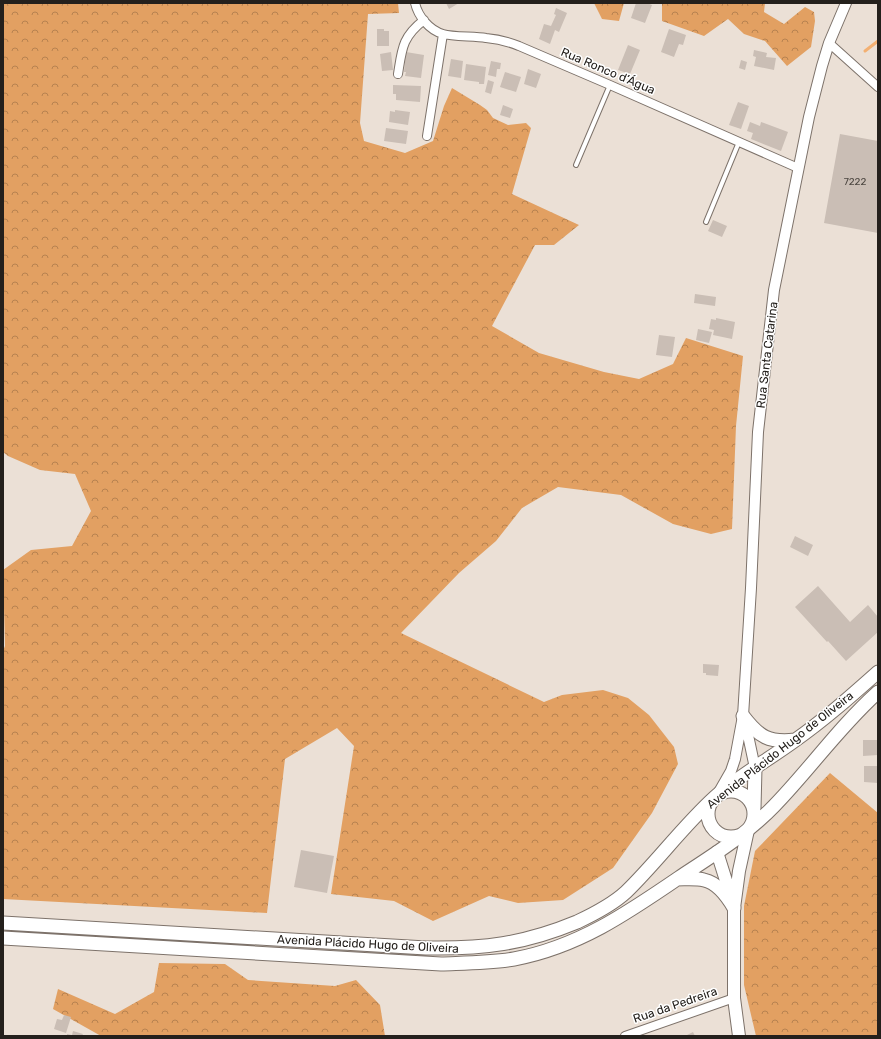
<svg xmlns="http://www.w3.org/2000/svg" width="881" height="1039" font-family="Rubik,sans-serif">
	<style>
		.forest { fill: url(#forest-crowns) }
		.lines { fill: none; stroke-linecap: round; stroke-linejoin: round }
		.stream { stroke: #f3b072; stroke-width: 3 }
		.building { fill: #cabeb5 }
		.service-casing { stroke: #7d726a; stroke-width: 6 }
		.minor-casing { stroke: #7d726a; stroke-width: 10 }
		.tertiary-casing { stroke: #7d726a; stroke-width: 12 }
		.secondary-casing { stroke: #7d726a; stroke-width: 14 }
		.primary-casing { stroke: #7d726a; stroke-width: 15 }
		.service { stroke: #fff; stroke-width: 4 }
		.minor { stroke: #fff; stroke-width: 8 }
		.tertiary { stroke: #fff; stroke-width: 10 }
		.secondary { stroke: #fff; stroke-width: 12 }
		.primary { stroke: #fff; stroke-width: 13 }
		.labels { text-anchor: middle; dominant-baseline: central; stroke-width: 3; stroke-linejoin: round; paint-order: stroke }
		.number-label { font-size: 10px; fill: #4e4842 }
		.street-label { font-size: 12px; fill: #24201c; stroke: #fff }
	</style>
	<defs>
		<pattern id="forest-crowns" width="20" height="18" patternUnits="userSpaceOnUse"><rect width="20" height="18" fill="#e2a062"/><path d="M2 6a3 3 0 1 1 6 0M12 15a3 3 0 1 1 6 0" fill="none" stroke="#b78250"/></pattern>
	</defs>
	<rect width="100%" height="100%" fill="#ebe0d6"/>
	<path class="forest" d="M3 3H398L399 13 368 14 360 123 364 141 405 153 433 141 444 106 452 88 480 105 487 110 493 118 508 125 526 123 531 128 512 194 579 225 554 245H535L492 326 539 353 604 372 639 379 673 364 686 338 743 356 736 426 732 529 711 534 673 524 621 495 558 487 522 508 496 541 459 573 401 633 544 702 562 695 603 690 628 698 649 715 674 747 678 764 652 813 613 868 563 900 518 903 489 896 433 921 394 901 331 894 354 746 337 728 285 759 267 913 3 899V651L5 646 3 570 31 550 72 546 91 511 75 474 40 470 8 456 3 452Z
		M594 3H624L619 21 602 19Z
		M662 3H765L764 12 784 24 805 7 814 12 815 21 811 47 787 66 765 41 744 34 728 19 704 36 662 21Z
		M830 773 878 813V1036H756L744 985V906L755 851Z
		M159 963 225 964 248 980 335 986 356 980 380 1005 385 1036H101L53 1009 58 989 115 1014 154 992Z"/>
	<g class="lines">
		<path class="stream" d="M865 51 878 41"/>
	</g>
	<path class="building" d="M446 3H459L449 9Z
		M636 3H647L652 5 645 23 631 18Z
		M556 8 567 13 559 32 555 30 550 44 539 39 544 24 551 26 556 15 554 14Z
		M377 29H384V31H389V46H377Z
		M669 29 686 35 683 45 679 44 674 57 661 52Z
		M628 45 640 50 630 74 618 70Z
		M754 50 767 53 766 57 776 58 774 70 754 66 756 57 753 56Z
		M391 52 393 70 382 71 380 54Z
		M406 52 424 55 421 78 405 76 406 72H404Z
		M451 59 463 61 461 78 448 76Z
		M741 60 747 62 745 70 739 68Z
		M491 61 501 63 500 69H497L496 77 488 75Z
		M466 64 486 67 484 84H479V82L464 80Z
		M528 69 541 74 536 88 524 84Z
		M505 72 521 77 516 92 500 87Z
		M488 80 494 82 491 94 485 92Z
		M393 85 421 86 420 102 396 100V94H393Z
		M738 102 749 106 741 129 729 125Z
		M503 105 513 109 510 118 500 115Z
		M395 110 410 112 408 125 389 122 390 111 395 112Z
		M750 122 760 126 761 122 788 132 781 151 751 139 753 133 747 131Z
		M386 128 408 131 406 144 384 141Z
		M840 134 878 141V233L824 223Z
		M713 220 727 226 722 237 708 231Z
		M695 294 716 297 715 306 694 303Z
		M716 318 735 322 732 339 713 335 714 330 709 329 711 319 716 320Z
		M698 329 712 332 709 343 696 340Z
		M659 335 675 337 672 357 656 355Z
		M795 536 813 545 808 556 790 547Z
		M818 586 850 622 868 605 878 617V632L846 661 828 641 827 642 795 607Z
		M703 664 719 665 718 676 706 675V673H703Z
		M863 740H878V755L863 756Z
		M864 766H878V783L864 782Z
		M301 850 334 856 327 893 294 887Z
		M64 1015 71 1017 66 1033 54 1029 57 1019 62 1020Z
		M73 1031 83 1034 82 1036H67V1034L72 1035Z
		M693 1032 695 1036H685Z"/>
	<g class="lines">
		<g class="service-casing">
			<path id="service" d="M576 165 610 85
				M706 222 739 142"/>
		</g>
		<g class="minor-casing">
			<path id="minor" d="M415 3C418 16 429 30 443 34 453 37 475 36 486 38 498 39 509 42 519 46L610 85 798 168
				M829 43 878 87
				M398 74C402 49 402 37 424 20
				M427 136 443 34
				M625 1036 734 998"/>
		</g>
		<g class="tertiary-casing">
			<path id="tertiary" d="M745 721 755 768
				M719 792 731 771 735 759 743 716 751 588 758 432 774 290 809 117 822 66 829 43 846 3"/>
		</g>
		<g class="secondary-casing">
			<path id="secondary" d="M717 852 733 903
				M739 1036 734 998V908L739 871 748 830"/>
		</g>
		<g class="primary-casing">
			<path id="primary" d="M743 716C759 737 769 743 795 740
				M708 814a23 23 0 1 1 46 0a23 23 0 1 1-46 0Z
				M754 808 755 768
				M677 879C686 879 696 878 704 880 718 883 727 896 734 908
				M3 923 426 948C483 949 524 944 577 922 594 914 612 905 626 892 657 862 683 826 715 797 739 776 768 760 794 741 824 720 851 696 878 672
				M3 938 441 964C465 963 490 963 514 959 579 947 629 912 683 875 715 854 747 834 774 806 810 769 839 727 878 692"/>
		</g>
		<use href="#service" class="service"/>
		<use href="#minor" class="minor"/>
		<use href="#tertiary" class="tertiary"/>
		<use href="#secondary" class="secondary"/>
		<use href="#primary" class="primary"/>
	</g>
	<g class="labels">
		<g class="number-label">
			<text x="855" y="182">7222</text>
		</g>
		<g class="street-label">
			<text transform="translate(608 71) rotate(23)">Rua Ronco d’Água</text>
			<text transform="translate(767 355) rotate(-83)">Rua Santa Catarina</text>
			<text transform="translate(780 750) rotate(-38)">Avenida Plácido Hugo de Oliveira</text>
			<text transform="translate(368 944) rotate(3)">Avenida Plácido Hugo de Oliveira</text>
			<text transform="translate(675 1005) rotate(-19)">Rua da Pedreira</text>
		</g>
	</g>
	<rect width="881" height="1039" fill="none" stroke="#24201c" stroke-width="8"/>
</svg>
